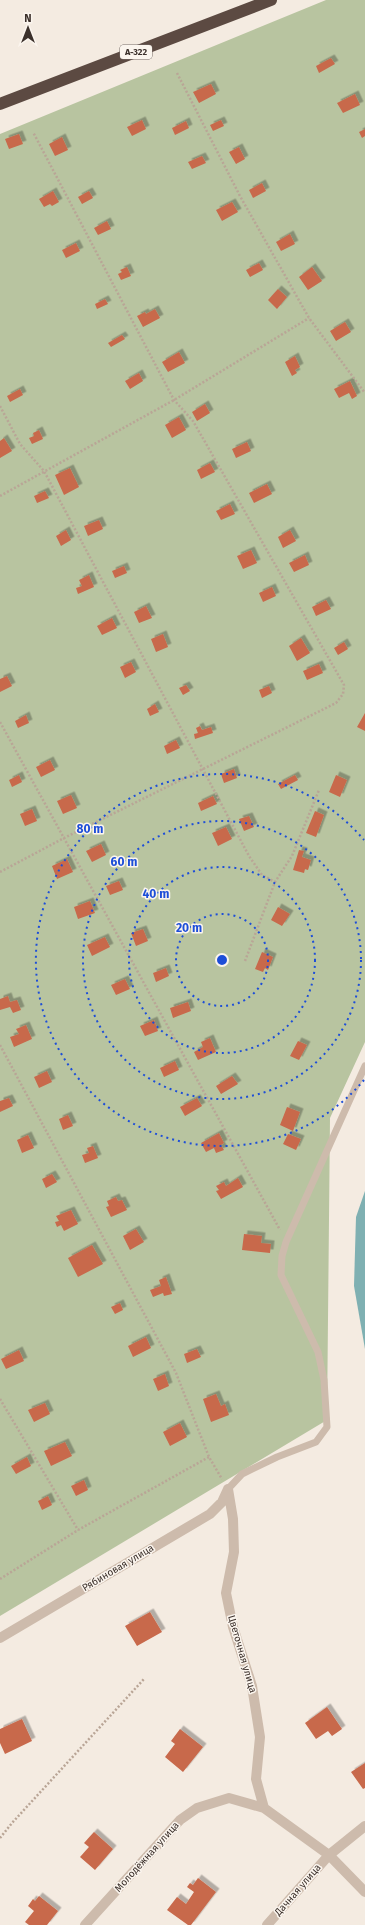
<svg xmlns="http://www.w3.org/2000/svg" width="365" height="1925" font-family="'Fira Sans',sans-serif">
	<style>
		.green { fill: #b8c4a0 }
		.water { fill: #7fb0b2 }
		.building { fill: #c8694b; filter: url(#shadow) }
		.lines { fill: none; stroke-linecap: round; stroke-linejoin: round }
		.path { stroke: #b9a596; stroke-width: 2.5; stroke-dasharray: 2 2; stroke-linecap: butt }
		.lane { stroke: #cdbbac; stroke-width: 7 }
		.street { stroke: #cdbbac; stroke-width: 10 }
		.highway { stroke: #5c4a42; stroke-width: 12 }
		.ring { fill: none; stroke: #1d4ed8; stroke-width: 2; stroke-dasharray: 2 4 }
		.labels { text-anchor: middle; dominant-baseline: central; stroke-width: 3; stroke-linejoin: round; paint-order: stroke }
		.shield { fill: #fbf5ee; stroke: #756b66; stroke-width: 1 }
		.shield-label { font-size: 9px; font-weight: bold; fill: #3b302b }
		.street-label { font-size: 10px; fill: #3b302b; stroke: #fbf5ee }
		.centre { fill: #1d4ed8; stroke: #fbf5ee; stroke-width: 2 }
		.ring-label { font-size: 12px; text-anchor: middle; font-weight: bold; fill: #1d4ed8; stroke: #fbf5ee; stroke-width: 3; stroke-linejoin: round; paint-order: stroke }
	</style>
	<defs>
		<filter id="shadow"><feDropShadow dx="3.5" dy="-3.5" stdDeviation="0" flood-color="#0004"/></filter>
	</defs>
	<rect width="100%" height="100%" fill="#f4ebe1"/>
	<path class="green" d="M326 0H365V1042L330 1118 327 1420 0 1616V134Z"/>
	<path class="water" d="M365 1191V1349L354 1286 356 1217Z"/>
	<path class="building" d="M331 58 335 64 319 73 316 66Z
		M211 84 216 94 199 103 193 92Z
		M355 94 360 105 343 113 337 103Z
		M142 120 146 129 132 136 127 127Z
		M221 120 224 126 213 131 210 125Z
		M186 121 189 128 175 135 172 128Z
		M365 129V136L362 138 359 132Z
		M19 134 23 144 9 149 5 139Z
		M62 137 68 150 55 156 49 144Z
		M239 147 245 159 236 164 229 152Z
		M202 156 206 163 192 169 188 162Z
		M262 183 266 191 253 198 249 190Z
		M53 191 59 202 52 206 50 204 44 207 39 199Z
		M89 191 93 198 82 204 78 197Z
		M232 202 238 212 222 221 216 210Z
		M107 221 111 229 98 235 94 228Z
		M290 234 295 244 281 251 276 242Z
		M76 243 80 251 66 258 62 250Z
		M259 263 263 270 250 277 246 270Z
		M127 267 131 276 121 280 118 274 122 272 120 270Z
		M312 267 322 281 308 290 299 277Z
		M278 289 287 297 277 309 268 300Z
		M105 299 108 304 97 309 95 304Z
		M155 309 160 318 143 327 137 316 145 312 146 314Z
		M345 322 351 332 336 341 330 331Z
		M122 335 125 339 111 347 108 343Z
		M179 352 185 363 168 372 162 362Z
		M295 356 300 367 295 370 297 373 292 376 285 362Z
		M139 373 143 381 130 389 125 381Z
		M350 381 357 396 352 399 349 393 339 398 334 389Z
		M20 389 23 395 10 402 7 396Z
		M205 404 210 413 197 421 192 412Z
		M179 417 186 430 172 438 165 425Z
		M39 430 43 439 32 444 29 438 34 436 33 433Z
		M4 438 12 451 0 458V441Z
		M247 442 251 451 236 458 232 449Z
		M210 463 215 472 201 479 197 470Z
		M70 468 79 487 64 495 55 475Z
		M267 484 272 494 254 503 249 493Z
		M45 491 49 498 37 503 34 496Z
		M230 504 235 514 221 520 216 511Z
		M99 520 103 529 88 536 84 526Z
		M66 530 71 540 61 546 56 536Z
		M290 530 296 541 283 548 278 537Z
		M251 550 257 563 243 569 237 556Z
		M305 555 309 565 294 572 289 563Z
		M124 566 127 573 115 578 112 571Z
		M89 575 94 587 78 594 76 588 82 586 79 580Z
		M272 587 276 596 263 602 259 593Z
		M326 600 331 609 316 616 312 607Z
		M146 606 152 618 139 623 134 612Z
		M112 618 117 628 102 635 97 626Z
		M163 634 168 647 156 652 151 639Z
		M301 638 310 653 297 661 289 646Z
		M344 642 348 649 338 655 334 648Z
		M131 662 136 672 125 678 120 667Z
		M319 664 323 673 307 680 303 671Z
		M7 676 12 686 0 692V679Z
		M186 685 190 691 183 695 179 688Z
		M269 686 272 693 262 698 259 690Z
		M155 704 159 712 150 716 147 709Z
		M365 713V731L357 727Z
		M26 715 29 723 18 728 15 721Z
		M200 726 202 730 211 727 213 733 195 739 194 734 198 733 196 728Z
		M176 740 180 748 167 754 164 746Z
		M50 760 55 770 41 777 36 767Z
		M234 769 237 778 224 783 221 774Z
		M19 775 22 782 12 787 9 780Z
		M295 775 298 780 281 789 278 784Z
		M336 775 347 780 340 797 329 792Z
		M71 795 77 808 63 814 57 801Z
		M213 796 217 804 201 811 198 803Z
		M32 809 37 821 25 826 20 814Z
		M315 811 324 815 316 837 306 833Z
		M249 816 254 827 244 831 239 819Z
		M226 827 232 839 218 846 212 833Z
		M101 844 106 855 92 862 86 851Z
		M299 850 304 851 302 857 311 860 308 870 305 869 304 873 293 870Z
		M67 859 73 872 57 879 52 866Z
		M119 881 123 890 110 895 106 886Z
		M90 901 95 913 78 919 74 907Z
		M278 907 290 914 282 926 271 920Z
		M143 929 148 941 136 946 131 933Z
		M105 937 110 947 92 956 87 945Z
		M262 952 273 957 268 970 265 968 263 972 255 969Z
		M166 968 169 976 156 982 153 973Z
		M125 979 130 989 116 995 111 985Z
		M8 996 10 1002 17 1000 21 1010 13 1013 10 1007 0 1010V999Z
		M188 1002 191 1011 173 1018 170 1008Z
		M154 1020 158 1031 145 1036 140 1026Z
		M26 1025 32 1039 14 1047 10 1037 19 1034 16 1029Z
		M210 1038 216 1052 198 1060 194 1052 203 1047 201 1042Z
		M298 1041 307 1045 299 1060 290 1056Z
		M175 1061 179 1070 164 1077 160 1068Z
		M47 1071 52 1082 39 1088 34 1077Z
		M232 1076 238 1084 221 1094 216 1086Z
		M9 1098 13 1106 0 1112V1101Z
		M197 1098 202 1106 185 1116 180 1107Z
		M287 1107 300 1112 293 1131 280 1125Z
		M68 1115 73 1126 63 1130 59 1119Z
		M219 1133 224 1143 221 1145 224 1150 216 1153 214 1148 206 1152 201 1143Z
		M288 1134 301 1139 296 1150 283 1144Z
		M28 1135 34 1148 22 1153 17 1140Z
		M93 1146 98 1158 85 1163 82 1155 89 1153 87 1148Z
		M52 1174 57 1182 46 1188 42 1179Z
		M238 1178 243 1187 221 1199 216 1191 219 1190 216 1186 224 1182 226 1186Z
		M116 1197 118 1201 122 1200 127 1210 111 1217 106 1207 109 1206 107 1201Z
		M71 1210 78 1224 64 1231 61 1225 57 1227 55 1222 59 1221 56 1216Z
		M136 1229 144 1242 130 1250 123 1236Z
		M244 1234 262 1236 261 1243 271 1244 270 1253 242 1250Z
		M92 1245 103 1264 78 1277 68 1258Z
		M166 1277 172 1294 164 1296 163 1293 153 1297 150 1290 161 1286 159 1280Z
		M120 1303 123 1310 115 1314 111 1307Z
		M146 1337 151 1348 133 1357 128 1346Z
		M197 1349 201 1357 187 1363 184 1354Z
		M19 1350 24 1361 6 1369 1 1359Z
		M165 1374 169 1386 158 1391 153 1379Z
		M216 1394 221 1406 225 1404 229 1415 211 1422 203 1399Z
		M45 1403 50 1414 34 1422 28 1410Z
		M180 1423 187 1437 170 1446 163 1432Z
		M65 1442 72 1456 51 1466 44 1451Z
		M27 1457 31 1466 16 1474 11 1466Z
		M84 1480 88 1490 76 1496 71 1486Z
		M48 1496 52 1505 42 1510 38 1501Z
		M150 1612 162 1632 137 1646 125 1626Z
		M327 1707 342 1729 332 1736 328 1731 316 1739 305 1723Z
		M22 1719 32 1741 5 1754 0 1743V1729Z
		M180 1729 203 1747 183 1772 165 1757 175 1744 171 1741Z
		M365 1763V1788L363 1789 351 1772Z
		M94 1832 113 1849 95 1870 80 1857 89 1847 84 1843Z
		M198 1878 216 1892 191 1925H188L167 1910 177 1897 186 1904 194 1892 187 1887 190 1883 193 1885Z
		M39 1896 58 1911 47 1925H29L25 1922 34 1911 28 1906 33 1899 35 1901Z"/>
	<g class="lines">
		<path class="path" d="M177 73 240 196 309 318 365 393
			M0 406 20 444 44 471 249 856 262 875 275 882
			M0 496 174 400 309 318
			M0 722 280 1230
			M0 872 64 838 336 703 343 694 344 685 193 421 174 400 33 132
			M245 961 275 882 292 856 319 790
			M0 1045 176 1373 209 1457 222 1479
			M0 1399 78 1530
			M0 1579 78 1530 209 1457
			M0 1838 12 1823 144 1679"/>
		<path class="lane" d="M228 1489 242 1474 277 1457 316 1442 327 1427 324 1380 318 1352 281 1275 282 1256 286 1242 365 1066"/>
		<path class="street" d="M228 1489 233 1519 234 1552 226 1593 233 1627 252 1686 260 1737 256 1779 264 1808 329 1855 365 1892
			M0 1638 210 1514 222 1502 228 1489
			M85 1925 180 1820 197 1808 229 1798 264 1808
			M267 1925 329 1855 365 1826"/>
		<path class="highway" d="M0 104 271 0"/>
	</g>
	<g class="ring">
		<circle cx="222" cy="960" r="46"/>
		<circle cx="222" cy="960" r="93"/>
		<circle cx="222" cy="960" r="139"/>
		<path d="M364 1080A186 186 0 1 1 364 840"/>
	</g>
	<g class="labels">
		<rect class="shield" x="120" y="45" width="32" height="14" rx="3"/>
		<g class="shield-label">
			<text x="136" y="52">А-322</text>
		</g>
		<g class="street-label">
			<text transform="translate(118 1568) rotate(-31)">Рябиновая улица</text>
			<text transform="translate(242 1654) rotate(74)">Цветочная улица</text>
			<text transform="translate(147 1857) rotate(-48)">Молодёжная улица</text>
			<text transform="translate(298 1890) rotate(-49)">Дачная улица</text>
		</g>
	</g>
	<circle cx="222" cy="960" r="6" class="centre"/>
	<g class="ring-label">
		<text x="90" y="833">80 m</text>
		<text x="124" y="866">60 m</text>
		<text x="156" y="898">40 m</text>
		<text x="189" y="932">20 m</text>
	</g>
	<g transform="translate(28 28)" stroke="#fbf5ee" stroke-width="3" paint-order="stroke">
	<path d="M0-3L7 15L0 10L-7 15Z" fill="#3b302b"/>
	<text y="-6" font-size="11" font-weight="bold" text-anchor="middle" fill="#3b302b">N</text>
	</g>
</svg>
